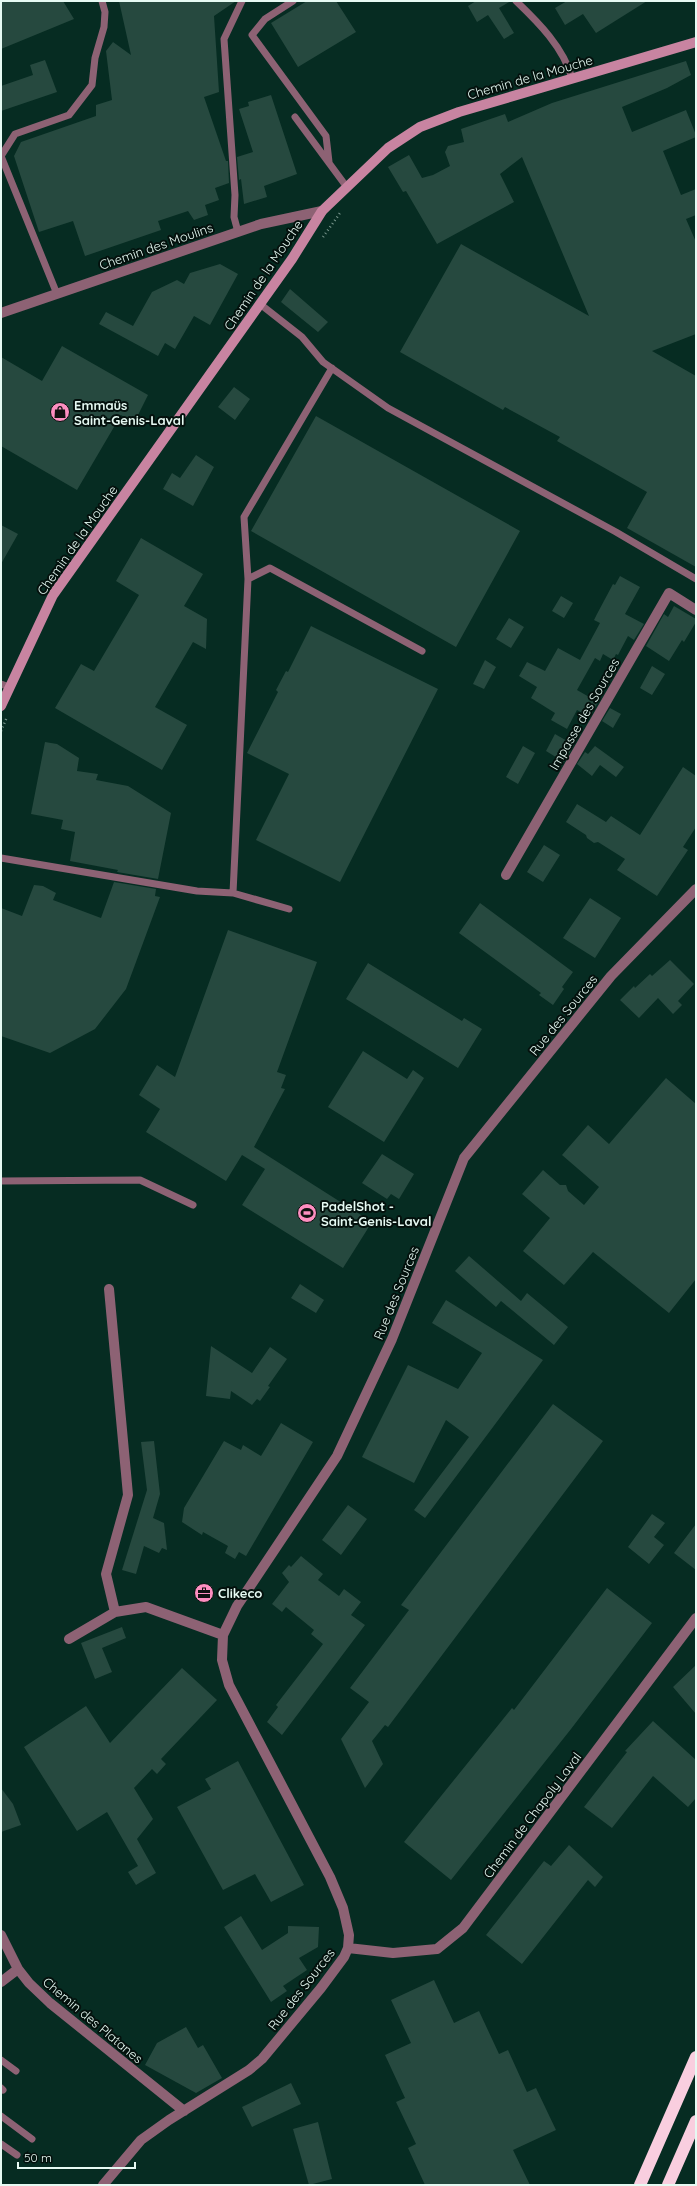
<svg xmlns="http://www.w3.org/2000/svg" width="697" height="2186" font-family="Quicksand,sans-serif">
	<style>
		.building { fill: #26493f }
		.lines { fill: none; stroke-linecap: round; stroke-linejoin: round }
		.path { stroke: #79968d; stroke-width: 2.5; stroke-dasharray: 1 3; stroke-linecap: butt }
		.lane { stroke: #8d6274; stroke-width: 7 }
		.street { stroke: #8d6274; stroke-width: 10 }
		.secondary { stroke: #c884a1; stroke-width: 10 }
		.highway { stroke: #f9cedf; stroke-width: 12 }
		.labels { text-anchor: middle; dominant-baseline: central; stroke-width: 4; stroke-linejoin: round; paint-order: stroke }
		.street-label { font-size: 13px; fill: #e6faf3; stroke: #04110d }
		.poi-label { font-size: 13px; font-weight: bold; fill: #e6faf3; stroke: #04110d; text-anchor: start }
	</style>
	<rect width="100%" height="100%" fill="#062c22"/>
	<path class="building" d="M1 1H63L74 19 1 49Z
		M119 1H236L214 16 219 92 204 97 226 161H228L229 183 215 188 219 200 205 205 208 215 194 220 188 211 158 221 161 230 85 256 73 221 39 232 14 156 21 142 96 116V105L112 100 106 51 113 42 131 55Z
		M307 1H336L356 32 298 67 271 23Z
		M476 1H511L499 8 514 33 504 39 488 15 477 22 468 6Z
		M567 1H647L596 33 583 14 565 25 555 8Z
		M45 60 57 92 1 111V86L33 75 30 65Z
		M686 61 691 75 667 88 622 107 632 132 686 110 696 135V137L663 151 681 195 696 189V215L686 219 696 242V334L652 351 696 376V567L627 528 647 492 557 441 560 437 505 407 503 410 400 352 461 244 589 316 522 157 500 174 514 202 437 244 406 191 403 192 388 167 409 155 422 178 433 175 450 166 445 152 448 146 464 142 461 129 505 114 508 122 552 103Z
		M271 95 297 174 264 186 267 197 244 204 241 179 239 180 237 157 253 152 239 109 249 106 248 102Z
		M220 264 238 274 210 325 194 316 175 349 165 343 158 356 99 324 106 312 133 326 152 292 177 280 184 284 190 273Z
		M290 289 328 322 318 332 281 302Z
		M62 346 148 395 134 423 121 415 77 490 1 446V357L42 381Z
		M234 387 250 399 235 420 218 407Z
		M316 416 520 531 456 647 251 531Z
		M196 455 214 467 193 506 163 489 172 473 180 478Z
		M1 525 18 534 1 564Z
		M141 538 203 574 184 606 207 619 206 649 193 642 155 707 187 725 162 770 55 708 81 664 94 671 139 595 116 581Z
		M620 576 640 587 625 614 644 624 634 640 628 636 618 655 616 654 613 660 603 654 600 661 595 658 577 690 598 702 591 715 589 714 588 716 577 710 567 729 551 720 555 713 531 698 537 687 519 676 527 662 545 671 558 648 580 660 600 623 594 620 597 614 613 584 615 585Z
		M561 596 573 603 564 618 552 611Z
		M674 606 696 619V622L684 642 682 640 669 661 646 646 664 614 668 617Z
		M509 618 524 627 511 648 496 639Z
		M311 626 438 689 340 882 256 840 289 774 247 753 278 692 276 690 286 671 288 672Z
		M485 660 496 667 484 689 473 684Z
		M652 666 665 674 652 695 640 688Z
		M610 708 621 714 613 728 602 721Z
		M555 734 574 745 564 762 546 751Z
		M45 742 57 744 79 758 77 771 98 774 96 780 128 786 171 813 158 879 117 872 118 870 70 861 75 832 61 829 63 820 31 814Z
		M523 746 535 753 518 784 506 777Z
		M595 746 624 767 616 777 600 765 592 776 577 764 585 752 588 754Z
		M683 767 696 776V827L683 847 688 850 657 896 617 870 625 859 598 842 594 843 587 838 586 835 566 822 577 804 606 822 611 816 640 835Z
		M544 845 560 855 543 882 527 872Z
		M114 882 156 889 155 896 160 897 126 989 95 1029 50 1053 1 1036V908L22 916 34 885 43 886 56 893 53 900 101 918Z
		M590 898 621 918 595 958 563 938Z
		M480 903 573 972 562 987 564 989 553 1005 539 995 541 993 459 933Z
		M228 930 317 962 277 1072 286 1075 281 1088 285 1089 254 1147 372 1222 343 1268 242 1205 265 1169 242 1155 226 1181 146 1132 160 1109 139 1095 157 1065 175 1077Z
		M670 960 694 984 678 1001 682 1005 673 1014 658 998 639 1018 620 1000 634 986 635 988 650 974 652 976Z
		M368 963 462 1021 464 1018 482 1029 458 1068 346 999Z
		M363 1051 407 1079 413 1070 424 1078 384 1142 328 1107Z
		M666 1078 696 1104V1279L669 1313 593 1252 564 1285 523 1251 550 1218 522 1194 543 1170 560 1185H566L568 1191 584 1205 599 1187 562 1155 588 1125 609 1144Z
		M382 1154 414 1174 399 1199 391 1194 387 1199 362 1183Z
		M469 1256 521 1301 527 1293 568 1327 554 1345 501 1301 496 1307 455 1271Z
		M300 1284 324 1300 316 1313 291 1298Z
		M446 1300 543 1360 425 1518 414 1510 469 1437 446 1420 414 1483 362 1457 408 1365 458 1389 482 1353 432 1323Z
		M211 1346 252 1373 270 1347 287 1359 268 1386 270 1387 260 1401 257 1399 252 1405 231 1391 230 1399 206 1396Z
		M553 1404 603 1441 388 1727 385 1725 372 1741 383 1764 365 1788 341 1739 369 1702 350 1688 409 1610 401 1605Z
		M281 1423 313 1442 246 1556 239 1552 235 1559 225 1553 228 1546 203 1532 202 1535 182 1522 184 1508 224 1441 241 1450 243 1445 261 1456Z
		M154 1441 160 1494 153 1518 164 1523 167 1550 162 1548 159 1553 144 1546 136 1574 122 1570 147 1490 141 1442Z
		M348 1505 367 1519 341 1555 322 1540Z
		M652 1514 665 1523 654 1537 664 1545 649 1564 628 1547Z
		M696 1524V1570L674 1553Z
		M301 1556 323 1574 318 1580 339 1596 344 1589 361 1602 351 1615 365 1625 282 1735 267 1722 278 1707 276 1705 323 1644 311 1634 314 1630 286 1607 282 1612 272 1604 289 1582 282 1573 289 1565 291 1567Z
		M607 1588 652 1623 571 1729 451 1880 404 1842 512 1708 514 1710Z
		M122 1627 126 1638 102 1648 112 1672 95 1679 81 1643Z
		M696 1665V1714L673 1687Z
		M182 1668 217 1700 161 1759 166 1764 157 1774 152 1769 134 1788 153 1819 137 1839 156 1873 136 1885 128 1872 138 1866 107 1812 77 1831 24 1747 86 1706 110 1743Z
		M653 1721 696 1760V1798L688 1807 653 1776 612 1828 584 1807 627 1752 625 1751Z
		M238 1761 304 1885 271 1902 255 1874 223 1890 177 1807 211 1789 205 1779Z
		M1 1788 13 1804 21 1825 1 1832Z
		M569 1845 603 1877 595 1887 588 1880 522 1964 486 1935 544 1861 551 1866Z
		M241 1916 262 1950 288 1933V1926L319 1927 318 1947 299 1958 307 1970 283 1986 287 1991 271 2002 224 1927Z
		M434 1980 454 2023 479 2011 499 2054 508 2050 527 2092 536 2088 556 2130 513 2150 530 2185H425L408 2148 416 2144 396 2102 405 2098 385 2055 411 2043 391 2000Z
		M186 2027 198 2048 203 2045 222 2078 196 2093 145 2065 157 2043Z
		M291 2083 301 2104 252 2127 242 2107Z
		M318 2122 332 2179 309 2185 293 2129Z"/>
	<g class="lines">
		<path class="path" d="M323 237 340 213
			M1 731 7 717"/>
		<path class="lane" d="M293 1 265 19 252 35 326 136 329 162
			M516 1C539 23 563 47 572 78
			M295 117 346 186
			M1 156 15 134 69 115 92 85 95 58 104 27 105 12 102 1
			M1 156 57 294
			M238 232 234 217 235 195 224 39 242 1
			M260 304 302 337 323 362 388 408 616 532 696 579
			M248 579 244 517 332 368
			M1 684 9 687
			M1 858 197 891 233 893 289 909
			M233 893 248 579 270 568 422 651
			M1 1181 140 1180 193 1205
			M1 2060 16 2071
			M1 2088 3 2090
			M1 2116 32 2139
			M1 2144 17 2155"/>
		<path class="street" d="M1 313 261 224 322 211
			M506 875 669 593 696 610
			M109 1289 128 1495 106 1574 115 1612
			M69 1639 115 1612 146 1607 223 1635
			M1 1935 18 1969 29 1983 50 2003 184 2111
			M348 1948 393 1953 437 1949 463 1928 696 1618
			M1 1982 18 1969
			M103 2185 141 2140 169 2120 249 2070 262 2059 321 1988 344 1957 348 1948 349 1935 343 1908 330 1877 229 1685 222 1660 223 1635 237 1606 337 1456 392 1339 464 1158 611 976 696 889"/>
		<path class="secondary" d="M1 706 53 595 292 259 322 211 388 148 420 127 459 112 696 42"/>
		<path class="highway" d="M640 2185 696 2057
			M668 2185 696 2121"/>
	</g>
	<defs>
		<g id="shop-disc" transform="scale(1)"><circle r="9.5" fill="#fd8ec0" stroke="#04110d"/><path d="M-5-2.5h2.3a2.7 3.5 0 0 1 5.4 0H5L5.5 6h-11ZM-1.5-2.5h3a1.5 2.3 0 0 0-3 0Z" fill="#111"/></g>
		<g id="stadium-disc" transform="scale(1)"><circle r="9.5" fill="#fd8ec0" stroke="#04110d"/><path d="M0-5a6.5 5 0 1 0 0 10a6.5 5 0 1 0 0-10ZM-3.5-1.8h7v3.6h-7Z" fill="#111"/></g>
		<g id="office-disc" transform="scale(1)"><circle r="9.5" fill="#fd8ec0" stroke="#04110d"/><path d="M-6-3h4V-5.5h4V-3h4V5H-6ZM-1-4.5V-3h2v-1.5ZM-6 0V1H6V0Z" fill="#111"/></g>
	</defs>
	<g fill-rule="evenodd">
		<use href="#shop-disc" x="60" y="412"/>
		<use href="#stadium-disc" x="307" y="1213"/>
		<use href="#office-disc" x="204" y="1593"/>
	</g>
	<g class="labels">
		<g class="street-label">
			<text transform="translate(530 77) rotate(-16)">Chemin de la Mouche</text>
			<text transform="translate(156 246) rotate(-19)">Chemin des Moulins</text>
			<text transform="translate(263 275) rotate(-56)">Chemin de la Mouche</text>
			<text transform="translate(77 540) rotate(-55)">Chemin de la Mouche</text>
			<text transform="translate(584 714) rotate(-60)">Impasse des Sources</text>
			<text transform="translate(563 1015) rotate(-51)">Rue des Sources</text>
			<text transform="translate(396 1293) rotate(-68)">Rue des Sources</text>
			<text transform="translate(532 1815) rotate(-53)">Chemin de Chapoly Laval</text>
			<text transform="translate(301 1989) rotate(-52)">Rue des Sources</text>
			<text transform="translate(93 2020) rotate(40)">Chemin des Platanes</text>
		</g>
		<g class="poi-label">
			<text x="74" y="405">Emmaüs<tspan x="74" dy="15">Saint-Genis-Laval</tspan></text>
			<text x="321" y="1206">PadelShot -<tspan x="321" dy="15">Saint-Genis-Laval</tspan></text>
			<text x="218" y="1593">Clikeco</text>
		</g>
	</g>
	<rect width="697" height="2186" fill="none" stroke="#e6faf3" stroke-width="4"/>
	<path d="M18 2162v6h117v-6" fill="none" stroke="#e6faf3" stroke-width="2"/>
	<text x="24" y="2162" font-size="12" fill="#e6faf3" stroke="#04110d" stroke-width="3" paint-order="stroke">50 m</text>
</svg>
